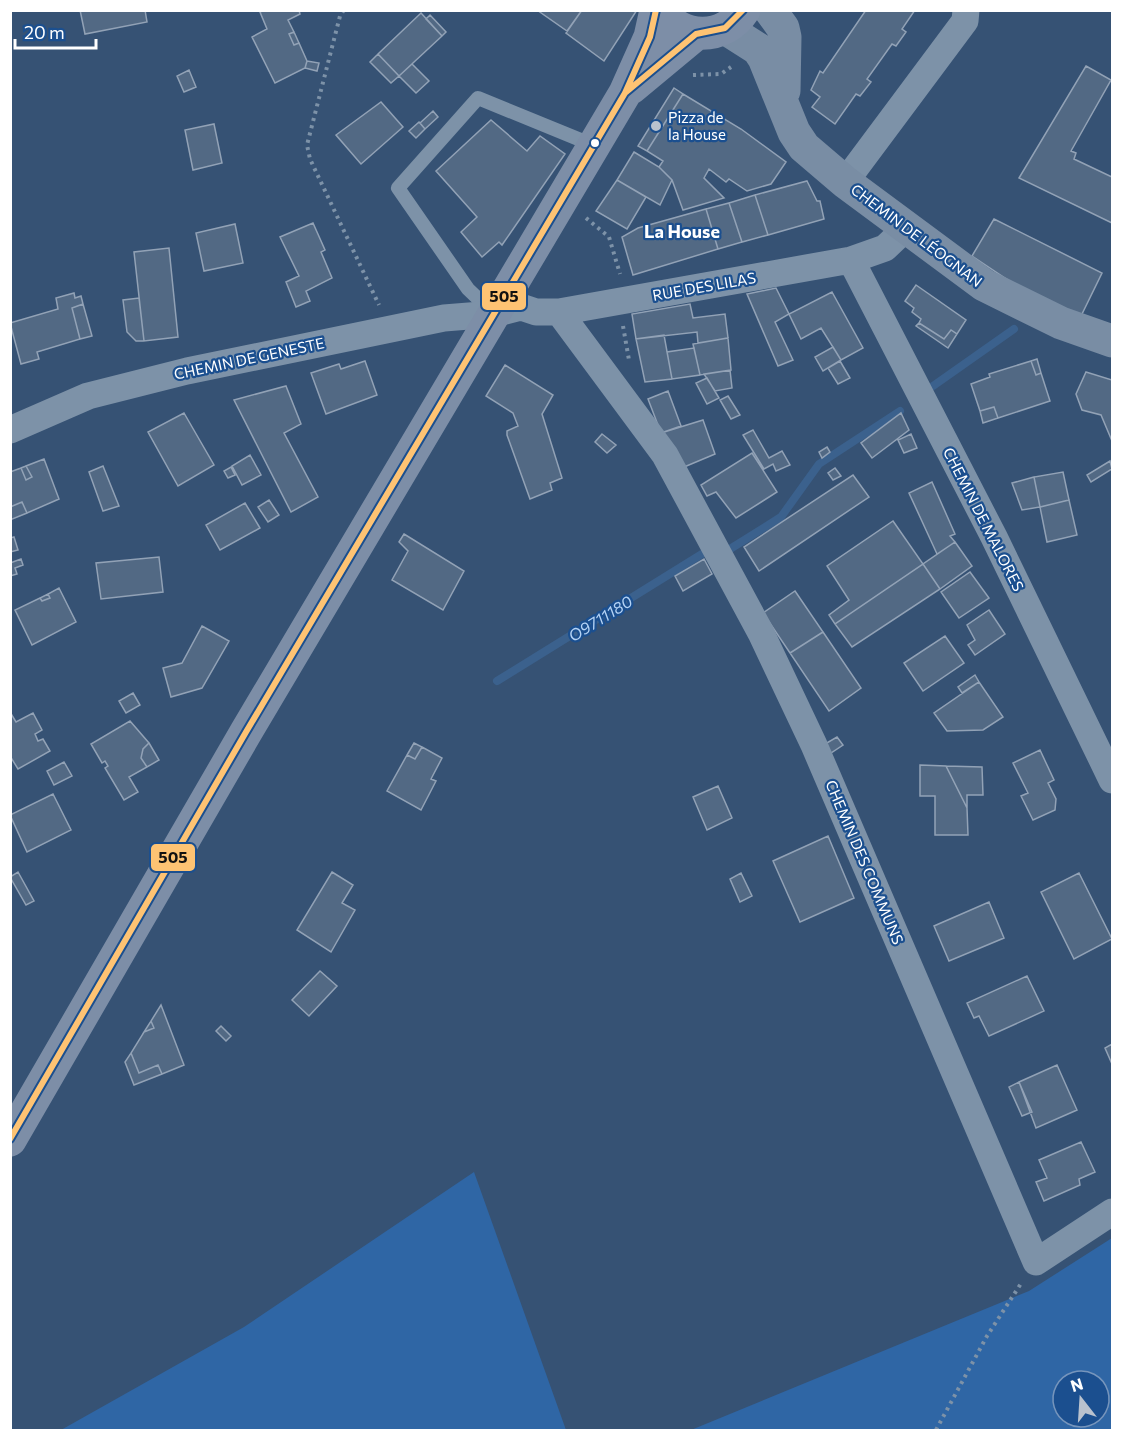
<svg xmlns="http://www.w3.org/2000/svg" width="1123" height="1441" font-family="Commissioner,sans-serif">
	<style>
		.green { fill: #2f66a5; fill-rule: evenodd }
		.lines { fill: none; stroke-linecap: round; stroke-linejoin: round }
		.stream { stroke: #3b618d; stroke-width: 8 }
		.building { fill: #526984; stroke: #92a2b6; stroke-width: 1.5 }
		.path { stroke: #7d92a8; stroke-width: 4; stroke-dasharray: 3 4.5; stroke-linecap: butt }
		.lane { stroke: #7d92a8; stroke-width: 14 }
		.street { stroke: #7d92a8; stroke-width: 27 }
		.secondary { stroke: #798da4; stroke-width: 33 }
		.primary { stroke: #7d8ea7; stroke-width: 33 }
		.bus-1-casing { stroke: #1b4f8f; stroke-width: 10 }
		.bus-1 { stroke: #fec373; stroke-width: 6 }
		.poi-dot { fill: #b9c2ce; stroke: #1b4f8f; stroke-width: 2 }
		.bus-dot { fill: #fff; stroke: #1b4f8f; stroke-width: 2 }
		.labels { text-anchor: middle; dominant-baseline: central; stroke-width: 4.5; stroke-linejoin: round; paint-order: stroke }
		.poi-label { font-size: 15px; fill: #fff; stroke: #1b4f8f; text-anchor: start }
		.street-label { font-size: 15px; fill: #fff; stroke: #1b4f8f }
		.water-label { font-size: 16px; font-style: italic; fill: #b5d3f5; stroke: #1b4f8f }
		.quarter-label { font-size: 18px; font-weight: bold; fill: #fff; stroke: #1b4f8f }
		.line-badge { stroke: #1b4f8f; stroke-width: 2 }
		.pale-badge-label { font-size: 16px; text-anchor: middle; font-weight: bold; fill: #111 }
	</style>
	<rect width="100%" height="100%" fill="#365274"/>
	<path class="green" d="M474 1172 566 1430H61L244 1327Z
		M1112 1238V1430H691L1029 1291ZM1063 1381H1099V1417H1063Z"/>
	<g class="lines">
		<path class="stream" d="M933 386 1014 329
			M730 549 781 517 819 464 900 411
			M497 681 702 554"/>
	</g>
	<path class="building" d="M80 10H145L147 22 85 34Z
		M264 10H299L300 14 288 20 294 32 289 34 294 45 299 43 307 61 305 68 275 83 252 37 267 29 260 12Z
		M537 10H582L567 31Z
		M582 10H637L604 61 566 33Z
		M866 10H915L902 29 906 32 896 46 892 44 867 79 871 82 860 96 856 94 835 124 812 107 820 97 811 90 820 71 823 73Z
		M421 13 442 36 399 76 378 54Z
		M430 15 446 32 442 36 426 19Z
		M294 32 299 43 294 45 289 34Z
		M378 54 399 76 391 83 370 62Z
		M307 61 319 63 317 71 305 68Z
		M412 64 429 81 416 93 399 76Z
		M1086 66 1111 80 1071 151 1076 153 1074 159 1112 177V223L1019 178Z
		M189 70 196 87 184 92 177 76Z
		M674 88 683 94 647 151 638 146Z
		M683 94 741 129 786 162 771 184 747 191 729 179 726 182 709 169 704 178 724 198 683 210 672 180 659 167 663 161 647 151Z
		M381 102 403 127 361 164 336 135Z
		M433 111 438 117 425 129 420 123Z
		M491 120 527 151 540 136 565 154 502 245 499 242 482 257 461 232 477 217 436 171Z
		M419 122 425 129 416 138 409 131Z
		M214 124 222 163 193 170 185 130Z
		M634 152 659 167 672 180 660 205 617 180Z
		M617 180 646 197 627 229 596 211Z
		M807 181 817 201H820L824 219 768 235 755 195Z
		M755 195 768 235 742 242 729 203Z
		M729 203 742 242 718 249 706 209Z
		M706 209 718 249 633 275 622 237 638 228Z
		M994 219 1102 273 1081 316 1017 286 972 256Z
		M313 223 325 250 321 252 332 278 306 291 310 301 296 307 286 282 299 276 280 237Z
		M235 224 243 263 204 271 196 233Z
		M169 248 178 337 144 341 134 252Z
		M916 285 966 320 957 334 951 330 944 339 919 323 921 319 912 312 914 308 905 301Z
		M776 288 789 314 775 322 793 360 778 366 747 294Z
		M832 292 863 348 841 360 821 328 801 339 789 314Z
		M74 293 75 298 81 296 83 304 72 308 80 339 37 352 39 359 21 364 10 323 58 309 56 298Z
		M139 298 144 341H136L127 332 123 300Z
		M83 304 92 336 80 339 72 308Z
		M690 304 693 318 725 314 728 338 698 343 697 332 636 339 632 314Z
		M919 323 944 339 951 330 957 334 948 348 916 326Z
		M664 335 672 379 645 382 636 339Z
		M728 338 731 370 700 375 693 344Z
		M833 347 841 360 823 371 815 357Z
		M694 348 700 375 672 379 667 352Z
		M1037 359 1041 373 1036 375 1031 361Z
		M365 361 377 395 326 414 311 373 339 364 341 369Z
		M840 361 850 378 838 384 828 368Z
		M1031 361 1036 375 1041 373 1050 401 998 418 994 407 980 411 971 384 990 377 989 374Z
		M505 365 553 395 542 414 562 478 550 483 552 490 530 499 507 435V431L518 426 513 413 486 396Z
		M730 370 732 388 715 391 704 374Z
		M1086 372 1112 380V441L1101 415 1082 410 1076 394Z
		M707 378 719 398 707 404 696 383Z
		M286 386 301 424 284 433 318 497 291 512 234 400Z
		M668 391 681 426 661 433 648 399Z
		M728 396 740 415 731 419 720 400Z
		M994 407 998 418 983 423 980 411Z
		M184 413 214 465 178 486 148 432Z
		M901 413 909 430 872 458 861 443Z
		M703 420 715 454 677 470 661 433Z
		M753 430 769 458 782 451 790 465 776 471 773 464 764 469 743 435Z
		M602 434 616 445 607 453 595 442Z
		M911 434 917 448 904 453 898 440Z
		M827 447 830 452 822 458 819 452Z
		M752 453 777 492 736 518 716 492 707 496 701 485Z
		M250 455 261 475 242 485 232 466Z
		M44 459 59 499 27 513 22 502 10 507V472L21 468 26 480 32 477 26 466Z
		M1110 461 1112 469 1091 482 1087 475Z
		M26 466 32 477 26 480 21 468Z
		M103 466 119 506 103 511 89 472Z
		M231 467 235 475 228 478 224 471Z
		M835 468 841 476 833 480 828 473Z
		M1063 472 1069 500 1040 507 1034 477Z
		M853 475 869 497 759 571 744 547Z
		M1034 477 1040 507 1022 510 1012 483Z
		M932 482 955 534 950 536 955 542 937 554 909 493Z
		M269 500 279 515 268 522 258 507Z
		M1069 500 1077 535 1047 542 1040 507Z
		M22 502 27 513 10 520V507Z
		M245 503 260 528 220 550 206 525Z
		M893 521 923 564 835 624 829 615 849 600 827 566Z
		M404 534 464 571 443 610 392 580 408 551 399 542Z
		M14 537 18 550 10 552V538Z
		M955 542 972 566 940 589 923 564Z
		M159 557 163 592 101 599 96 563Z
		M21 559 23 565 15 568 17 574 10 576V563Z
		M704 559 712 574 683 591 675 576Z
		M923 564 940 589 852 647 835 624Z
		M970 572 989 598 959 618 941 592Z
		M59 588 76 622 32 645 15 610 40 598 42 601 50 598 48 594Z
		M795 591 823 632 790 653 763 613Z
		M48 594 50 598 42 601 40 598Z
		M989 610 1005 634 975 655 968 645 975 640 967 625Z
		M202 626 229 641 202 688 171 697 163 668 182 663Z
		M823 632 861 688 829 711 790 653Z
		M945 636 964 663 923 691 904 663Z
		M975 675 979 682 962 693 958 687Z
		M979 682 1003 717 983 730 947 731 934 713Z
		M133 693 140 705 126 713 119 701Z
		M10 712 16 722 33 713 42 730 35 734 38 741 43 739 50 751 18 769 10 756Z
		M130 721 149 743 143 749 141 758 147 767 129 777 138 792 124 800 105 768 108 766 105 761 102 763 91 744Z
		M837 737 843 745 831 753 825 744Z
		M149 743 159 760 147 767 141 758 143 749Z
		M414 743 422 747 415 759 407 755Z
		M422 747 442 758 431 779 436 781 421 810 387 791 407 755 415 759Z
		M1040 750 1054 780 1048 783 1056 799 1055 810 1033 820 1021 796 1028 793 1013 763Z
		M64 762 72 776 54 785 47 771Z
		M920 765 946 766 967 808 968 835H935V796H920Z
		M946 766 982 767 983 795H967V808Z
		M718 786 732 818 707 830 693 797Z
		M53 794 71 830 27 852 10 815Z
		M828 836 854 898 800 922 773 861Z
		M18 872 34 901 26 905 10 877Z
		M332 872 353 885 342 903 355 910 331 952 297 930Z
		M741 873 752 896 740 902 730 879Z
		M1079 873 1112 939 1074 959 1041 892Z
		M989 902 1004 938 949 961 934 926Z
		M320 971 337 986 309 1016 292 1000Z
		M1027 976 1044 1011 989 1036 979 1016 974 1018 967 1003Z
		M161 1005 184 1065 162 1074 158 1065 139 1073 131 1053 144 1032 154 1028 151 1021Z
		M151 1021 154 1028 144 1032Z
		M221 1026 231 1036 226 1041 216 1031Z
		M1112 1044V1064L1105 1048Z
		M131 1053 139 1073 158 1065 162 1074 134 1085 125 1062Z
		M1057 1065 1077 1110 1036 1128 1019 1082Z
		M1019 1082 1032 1112 1022 1116 1009 1087Z
		M1081 1142 1095 1172 1079 1179 1080 1185 1044 1201 1036 1182 1047 1178 1039 1160Z"/>
	<g class="lines">
		<path class="path" d="M344 10 340 16 307 145 310 159 379 305
			M693 75 721 74 731 67
			M586 218 609 237 620 274
			M623 326 629 360
			M936 1430 987 1336 1022 1282"/>
		<path class="lane" d="M493 313 468 289 398 188 478 98 593 145"/>
		<path class="street" d="M845 182 965 21 966 10
			M851 260 994 537 1112 780
			M559 312 665 455 761 633 814 745 1036 1262 1112 1212
			M10 430 88 396 187 371 444 318 494 314 521 307 536 312H559L851 260 885 248 905 229"/>
		<path class="secondary" d="M770 10 783 28 785 37 784 91
			M725 28 758 49 764 58 794 132 804 147 845 182 984 285 1061 323 1112 341"/>
		<path class="primary" d="M661 10C681 41 724 41 744 10
			M631 88 696 34
			M10 1140 246 732 625 93 650 37 656 10"/>
		<g class="bus-1-casing">
			<path id="bus-1" d="M625 93 696 34 725 28 743 10
				M10 1139 246 732 625 93 650 37 656 10"/>
		</g>
		<use href="#bus-1" class="bus-1"/>
	</g>
	<circle class="poi-dot" cx="656" cy="126" r="6"/>
	<circle class="bus-dot" cx="595" cy="143" r="5"/>
	<g class="labels">
		<g class="poi-label">
			<text x="668" y="117">Pizza de<tspan x="668" dy="17">la House</tspan></text>
		</g>
		<g class="street-label">
			<text transform="translate(917 235) rotate(37)">CHEMIN DE LÉOGNAN</text>
			<text transform="translate(704 286) rotate(-10)">RUE DES LILAS</text>
			<text transform="translate(249 358) rotate(-12)">CHEMIN DE GENESTE</text>
			<text transform="translate(984 519) rotate(63)">CHEMIN DE MALORES</text>
			<text transform="translate(865 862) rotate(67)">CHEMIN DES COMMUNS</text>
		</g>
		<g class="water-label">
			<text transform="translate(600 618) rotate(-32)">O9711180</text>
		</g>
		<g class="quarter-label">
			<text x="682" y="231">La House</text>
		</g>
	</g>
	<g class="line-badge">
		<rect x="481" y="282" width="46" height="29" rx="6" fill="#fec373"/>
		<rect x="150" y="843" width="46" height="29" rx="6" fill="#fec373"/>
	</g>
	<g class="pale-badge-label">
		<text x="504" y="302">505</text>
		<text x="173" y="863">505</text>
	</g>
	<rect width="1123" height="1441" fill="none" stroke="#ffffff" stroke-width="24"/>
	<g transform="translate(1081 1399) rotate(343)"><circle r="28" fill="#1b4f8f" stroke="#7695bc" stroke-width="1.5"/>
	<path d="M0-4.5L10 22L0 15L-10 22Z" fill="#b9c2ce"/>
	<text y="-9" font-size="16" font-weight="bold" text-anchor="middle" fill="#ffffff">N</text>
	</g>
	<path d="M15 39v9h81v-9" fill="none" stroke="#ffffff" stroke-width="3"/>
	<text x="24" y="39" font-size="18" fill="#ffffff" stroke="#1b4f8f" stroke-width="4.5" paint-order="stroke">20 m</text>
</svg>
